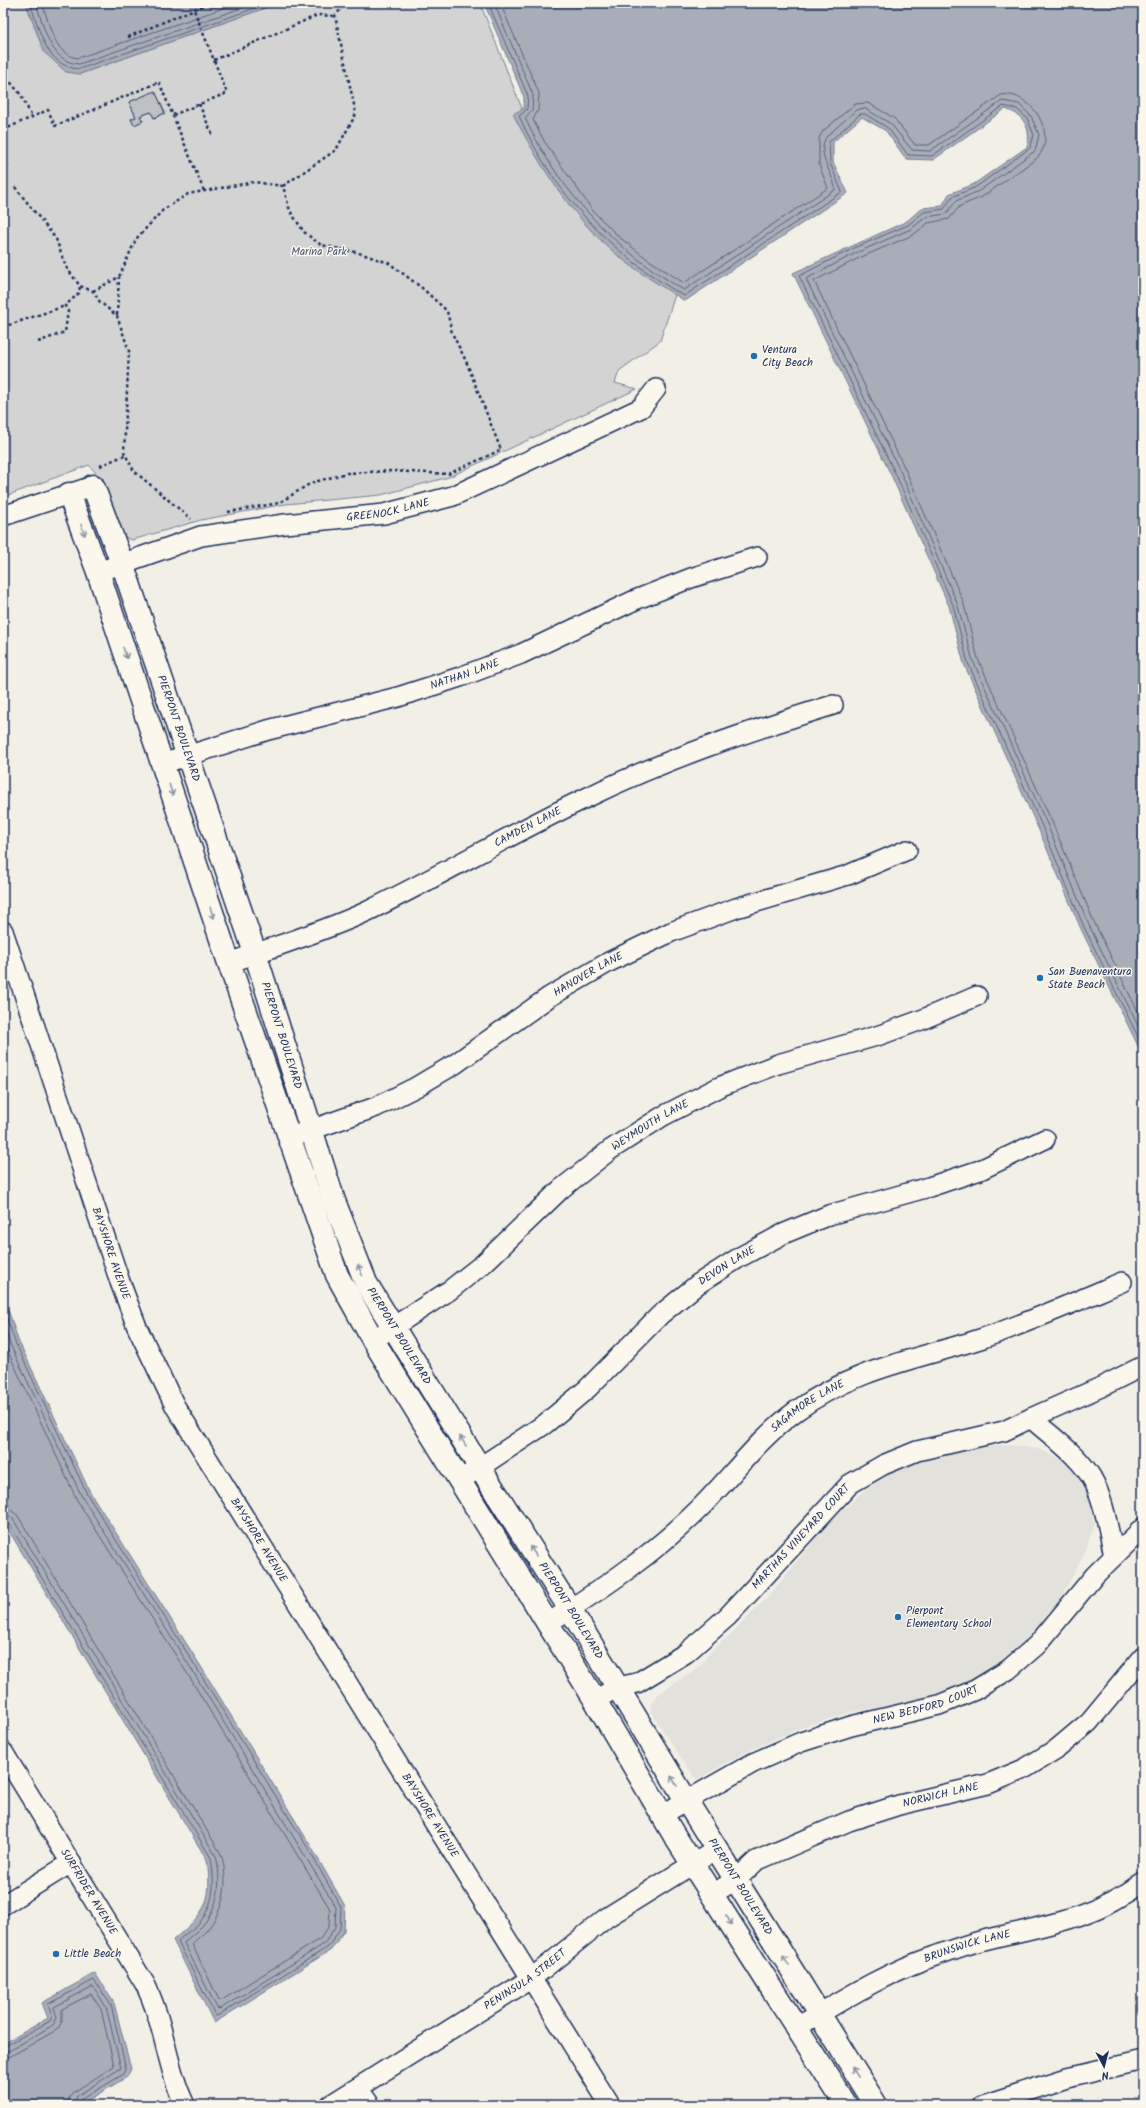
<svg xmlns="http://www.w3.org/2000/svg" width="1146" height="2108" font-family="Kalam,sans-serif">
	<style>
		.built { fill: #e2e1dc }
		.green { fill: #d2d3d2; stroke: #768198 }
		.water { fill: #a9adb7; stroke: #707b93 }
		.lines { fill: none; stroke-linecap: round; stroke-linejoin: round }
		.shore { stroke: #546182; stroke-width: 1 }
		.building { fill: #bdc0c4; stroke: #1b2f5e }
		.minor-casing { stroke: #1b2f5e; stroke-width: 22 }
		.tertiary-casing { stroke: #1b2f5e; stroke-width: 25 }
		.path { stroke: #1b2f5e; stroke-width: 2.5; stroke-dasharray: 3 3; stroke-linecap: butt }
		.minor { stroke: #fbf7ec; stroke-width: 19 }
		.tertiary { stroke: #fbf7ec; stroke-width: 22 }
		.oneway { stroke: #8b93a5 }
		.poi-dot { fill: #1f6fb2; stroke: #fbf7ec; stroke-width: 1.5 }
		.labels { text-anchor: middle; dominant-baseline: central; stroke-width: 3; stroke-linejoin: round; paint-order: stroke }
		.park-label { font-size: 11px; fill: #49587b; stroke: #fbf7ec }
		.poi-label { font-size: 11px; fill: #1b2f5e; stroke: #fbf7ec; text-anchor: start }
		.street-label { font-size: 11px; fill: #1b2f5e; stroke: #fbf7ec }
	</style>
	<rect width="100%" height="100%" fill="#f2efe6"/>
	<filter id="ink" filterUnits="userSpaceOnUse"><feTurbulence type="fractalNoise" baseFrequency=".025" numOctaves="2"/><feDisplacementMap in="SourceGraphic" scale="8" xChannelSelector="R" yChannelSelector="G"/><feConvolveMatrix kernelMatrix="1 2 1 2 8 2 1 2 1" color-interpolation-filters="sRGB"/></filter>
	<g filter="url(#ink)">
		<path class="built" d="M1009 1445 1038 1449 1067 1462 1080 1478 1090 1499 1094 1523 1086 1550 1060 1600 1034 1634 1008 1661 976 1681 940 1696 848 1713 798 1729 750 1750 698 1779 694 1777 651 1712 650 1706 656 1696 701 1665 709 1653 731 1634 770 1595 826 1525 877 1479 916 1459 971 1447Z"/>
		<path class="green" d="M3 3H26L44 52 80 74 279 3H480L523 111 591 211 675 295 660 341 619 371 615 383 637 389 449 477 381 495 286 504 201 520 132 540 122 536 104 482 89 465 3 497Z"/>
		<path class="water" d="M26 3H279L80 74 66 72 44 52Z
			M484 3H1143V1056L1081 929 1038 828 964 664 949 606 892 477 793 273 907 221 922 208 942 206 949 194 974 184 1027 147C1032 128 1023 114 1005 109L933 160 906 159 886 131 862 117 833 142V162L848 193 685 301C658 284 631 268 608 247 567 210 538 162 513 114L524 108V97Z
			M3 1294 18 1340 90 1492 200 1665 309 1843 345 1906 344 1931 331 1950 214 2023 173 1940C205 1913 213 1903 207 1860L3 1521Z
			M95 1973 114 2003 131 2069 127 2077 80 2105H3V2044L48 2018 42 2003Z"/>
		<g class="lines">
			<path class="shore" d="M30 3C40 30 45 66 79 69L270 3
				M36 3C44 26 49 62 79 64L256 3
				M42 3C49 22 54 56 78 58L238 3
				M488 3 528 96 527 109 519 116C554 194 611 254 684 296L842 192 830 163 829 142 860 114H865L888 128 908 155 932 156 1003 106 1017 109 1027 118 1034 135 1030 148 976 187 952 197 944 209 924 212 908 225 854 248 799 276 896 475 953 605 968 663 1042 826 1084 927 1143 1047
				M494 3 533 95 532 110 525 118C559 191 615 250 684 290L835 190C836 177 814 154 827 136L856 110 864 108 891 124 912 150 930 151 1002 101 1019 104 1031 116 1039 135 1035 151 979 191 956 201 946 214 926 217 911 229 856 253 806 279 901 473 957 603 973 661 1047 824 1089 925 1143 1036
				M500 3 539 93 538 110 533 120 544 141 593 211 618 236 646 258 684 283 828 188 819 165V138L823 131 855 104 868 103 894 118 915 145H929L1001 95C1031 90 1060 136 1036 159L982 197 960 206 949 219 928 223 913 235 859 258 814 281 906 471 963 601 978 659 1052 822 1094 922 1143 1022
				M3 1306 15 1342 87 1494 196 1667 306 1845 341 1907 340 1929 328 1947 217 2016 215 2015 178 1942C183 1934 193 1930 199 1923 215 1905 215 1881 211 1858L8 1522 3 1520
				M3 1322 10 1344 82 1497 192 1670 336 1907 335 1927 324 1944 220 2009 217 2008 184 1943C189 1936 197 1932 202 1926 219 1907 222 1881 216 1856L13 1519 9 1516 3 1515
				M3 1341 77 1500 187 1673 330 1909 329 1926 320 1939 222 2000H219L192 1944C196 1939 203 1935 207 1930 225 1909 229 1880 221 1854L18 1516 11 1510 3 1509
				M3 2047 50 2021 52 2017 48 2004 94 1980 111 2005 126 2069 124 2074 80 2100 79 2105
				M3 2052 9 2051 53 2025 57 2018 54 2007 93 1986 106 2007 121 2068 77 2096 74 2105
				M3 2058 11 2056 58 2029 62 2021V2009L91 1994 101 2009 114 2066 74 2092 69 2098 68 2105"/>
		</g>
		<path class="building" d="M155 91 165 113 154 118 151 112 140 116 143 121 134 125 131 119 136 117 129 102Z"/>
		<g class="lines">
			<g class="minor-casing">
				<g id="minor">
					<path d="M3 516 93 486"/>
					<path id="s1" d="M98 572 201 536 285 524 384 514 453 496 641 408 656 389"/>
					<path id="s2" d="M162 764 268 730 398 697 460 677 521 654 635 600 691 578 757 557"/>
					<path id="s3" d="M3 931 120 1282 137 1327 175 1406 610 2105"/>
					<path id="s4" d="M229 963C275 946 323 932 368 911 442 875 512 833 586 798 665 759 749 731 833 705"/>
					<path id="s5" d="M288 1138 376 1107 416 1087 455 1064 549 997 609 962 671 932 736 908 848 875 907 850"/>
					<path id="s6" d="M373 1340 450 1290 484 1263 561 1189 610 1150 663 1116 719 1087 778 1064 880 1035 921 1020 977 996"/>
					<path d="M1031 1418 1101 1387 1143 1366"/>
					<path id="s7" d="M459 1481 545 1424 587 1389 660 1315 698 1284 740 1257 783 1234 829 1215 929 1187 980 1170 1045 1139"/>
					<path id="s8" d="M548 1623C602 1589 654 1554 700 1508 732 1476 759 1438 796 1411 854 1369 914 1360 980 1339 1028 1323 1075 1302 1122 1282"/>
					<path id="s9" d="M595 1700 618 1687 637 1683 686 1653 728 1616 850 1484 883 1465 917 1451 1004 1431 1031 1418C1053 1438 1082 1457 1095 1484 1105 1506 1109 1532 1114 1556"/>
					<path id="s10" d="M3 1752 145 1984C165 2024 166 2066 185 2105"/>
					<path id="s11" d="M663 1814 753 1763 801 1742 851 1726 939 1705 975 1690 1008 1670 1037 1645 1095 1575 1143 1528"/>
					<path id="s12" d="M712 1894 736 1880 756 1861 849 1821 899 1805 988 1784 1024 1769 1058 1748 1089 1722 1143 1657"/>
					<path d="M3 1905 71 1863"/>
					<path id="s13" d="M797 2027C841 2001 886 1972 935 1956 951 1950 968 1944 984 1940 1042 1926 1094 1919 1143 1882"/>
					<path d="M358 2088 370 2105"/>
					<path id="s14" d="M330 2105 532 1978 606 1918 717 1849"/>
					<path d="M983 2105 1067 2078 1143 2060"/>
				</g>
			</g>
			<g class="tertiary-casing">
				<g id="tertiary">
					<path id="s15" d="M93 486 122 563 255 953 334 1201 366 1283 480 1468 570 1609 686 1800 876 2105"/>
					<path d="M69 494 98 572 229 963 337 1275 373 1340 595 1700 674 1835 846 2105"/>
				</g>
			</g>
			<path class="path" d="M128 37 209 3
				M214 60 318 15 335 16
				M3 73 21 95 32 117
				M199 104 213 136
				M173 115 227 93 194 10
				M3 130 48 110 55 126 159 82 204 191
				M3 154 8 167
				M283 186 336 150 356 114 335 16 346 3
				M15 187 56 239 66 267 80 286 93 291 100 302 117 316 129 351 124 452 134 471 191 519
				M93 291 119 277 136 239 163 210 188 194 254 182 283 186 290 211 304 232 321 245 356 252 389 263 422 288 447 311 452 333 466 361 501 450 448 474 392 471 347 473 311 483 279 503 228 512
				M117 315 119 277
				M3 327 65 306
				M38 342 65 332 68 311 65 306 79 293 80 286
				M100 466 125 455"/>
			<use href="#minor" class="minor"/>
			<use href="#tertiary" class="tertiary"/>
		</g>
		<defs><path id="oneway-shaft" d="M-6 0H5M1.5-3L5.5 0L1.5 3" fill="none" stroke-width="1.6" stroke-linecap="round" stroke-linejoin="round"/></defs>
		<g class="oneway">
			<use href="#oneway-shaft" transform="translate(83 530) rotate(70)"/>
			<use href="#oneway-shaft" transform="translate(125 653) rotate(71)"/>
			<use href="#oneway-shaft" transform="translate(171 790) rotate(72)"/>
			<use href="#oneway-shaft" transform="translate(212 913) rotate(72)"/>
			<use href="#oneway-shaft" transform="translate(360 1270) rotate(-113)"/>
			<use href="#oneway-shaft" transform="translate(463 1441) rotate(-122)"/>
			<use href="#oneway-shaft" transform="translate(533 1551) rotate(-123)"/>
			<use href="#oneway-shaft" transform="translate(674 1781) rotate(-121)"/>
			<use href="#oneway-shaft" transform="translate(729 1920) rotate(57)"/>
			<use href="#oneway-shaft" transform="translate(786 1961) rotate(-122)"/>
			<use href="#oneway-shaft" transform="translate(855 2072) rotate(-122)"/>
		</g>
	</g>
	<g class="poi-dot">
		<circle cx="754" cy="356" r="4"/>
		<circle cx="1040" cy="978" r="4"/>
		<circle cx="898" cy="1617" r="4"/>
		<circle cx="56" cy="1954" r="4"/>
	</g>
	<g class="labels">
		<g class="park-label">
			<text x="319" y="252">Marina Park</text>
		</g>
		<g class="poi-label">
			<text x="762" y="350">Ventura<tspan x="762" dy="13">City Beach</tspan></text>
			<text x="1048" y="972">San Buenaventura<tspan x="1048" dy="13">State Beach</tspan></text>
			<text x="906" y="1611">Pierpont<tspan x="906" dy="13">Elementary School</tspan></text>
			<text x="64" y="1954">Little Beach</text>
		</g>
		<g class="street-label">
			<text stroke="none"><textPath href="#s1" startOffset="298">GREENOCK LANE</textPath></text>
			<text stroke="none"><textPath href="#s2" startOffset="316">NATHAN LANE</textPath></text>
			<text stroke="none"><textPath href="#s15" startOffset="257">PIERPONT BOULEVARD</textPath></text>
			<text stroke="none"><textPath href="#s4" startOffset="329">CAMDEN LANE</textPath></text>
			<text stroke="none"><textPath href="#s5" startOffset="344">HANOVER LANE</textPath></text>
			<text stroke="none"><textPath href="#s15" startOffset="581">PIERPONT BOULEVARD</textPath></text>
			<text stroke="none"><textPath href="#s6" startOffset="352">WEYMOUTH LANE</textPath></text>
			<text stroke="none"><textPath href="#s3" startOffset="340">BAYSHORE AVENUE</textPath></text>
			<text stroke="none"><textPath href="#s7" startOffset="345">DEVON LANE</textPath></text>
			<text stroke="none"><textPath href="#s15" startOffset="905">PIERPONT BOULEVARD</textPath></text>
			<text stroke="none"><textPath href="#s8" startOffset="340">SAGAMORE LANE</textPath></text>
			<text stroke="none"><textPath href="#s9" startOffset="267">MARTHAS VINEYARD COURT</textPath></text>
			<text stroke="none"><textPath href="#s3" startOffset="664">BAYSHORE AVENUE</textPath></text>
			<text stroke="none"><textPath href="#s15" startOffset="1229">PIERPONT BOULEVARD</textPath></text>
			<text stroke="none"><textPath href="#s11" startOffset="286">NEW BEDFORD COURT</textPath></text>
			<text stroke="none"><textPath href="#s12" startOffset="252">NORWICH LANE</textPath></text>
			<text stroke="none"><textPath href="#s3" startOffset="988">BAYSHORE AVENUE</textPath></text>
			<text stroke="none"><textPath href="#s15" startOffset="1553">PIERPONT BOULEVARD</textPath></text>
			<text stroke="none"><textPath href="#s10" startOffset="164">SURFRIDER AVENUE</textPath></text>
			<text stroke="none"><textPath href="#s13" startOffset="189">BRUNSWICK LANE</textPath></text>
			<text stroke="none"><textPath href="#s14" startOffset="232">PENINSULA STREET</textPath></text>
		</g>
	</g>
	<rect width="1146" height="2108" fill="none" stroke="#fbf7ec" stroke-width="16"/>
	<rect x="8" y="8" width="1130" height="2092" fill="none" stroke="#1b2f5e" stroke-width="1.5" filter="url(#ink)"/>
	<g transform="translate(1104 2066) rotate(173)" stroke="#fbf7ec" stroke-width="3" paint-order="stroke">
	<path d="M0-3L7 15L0 10L-7 15Z" fill="#1b2f5e"/>
	<text y="-6" font-size="11" font-weight="bold" text-anchor="middle" fill="#1b2f5e">N</text>
	</g>
</svg>
